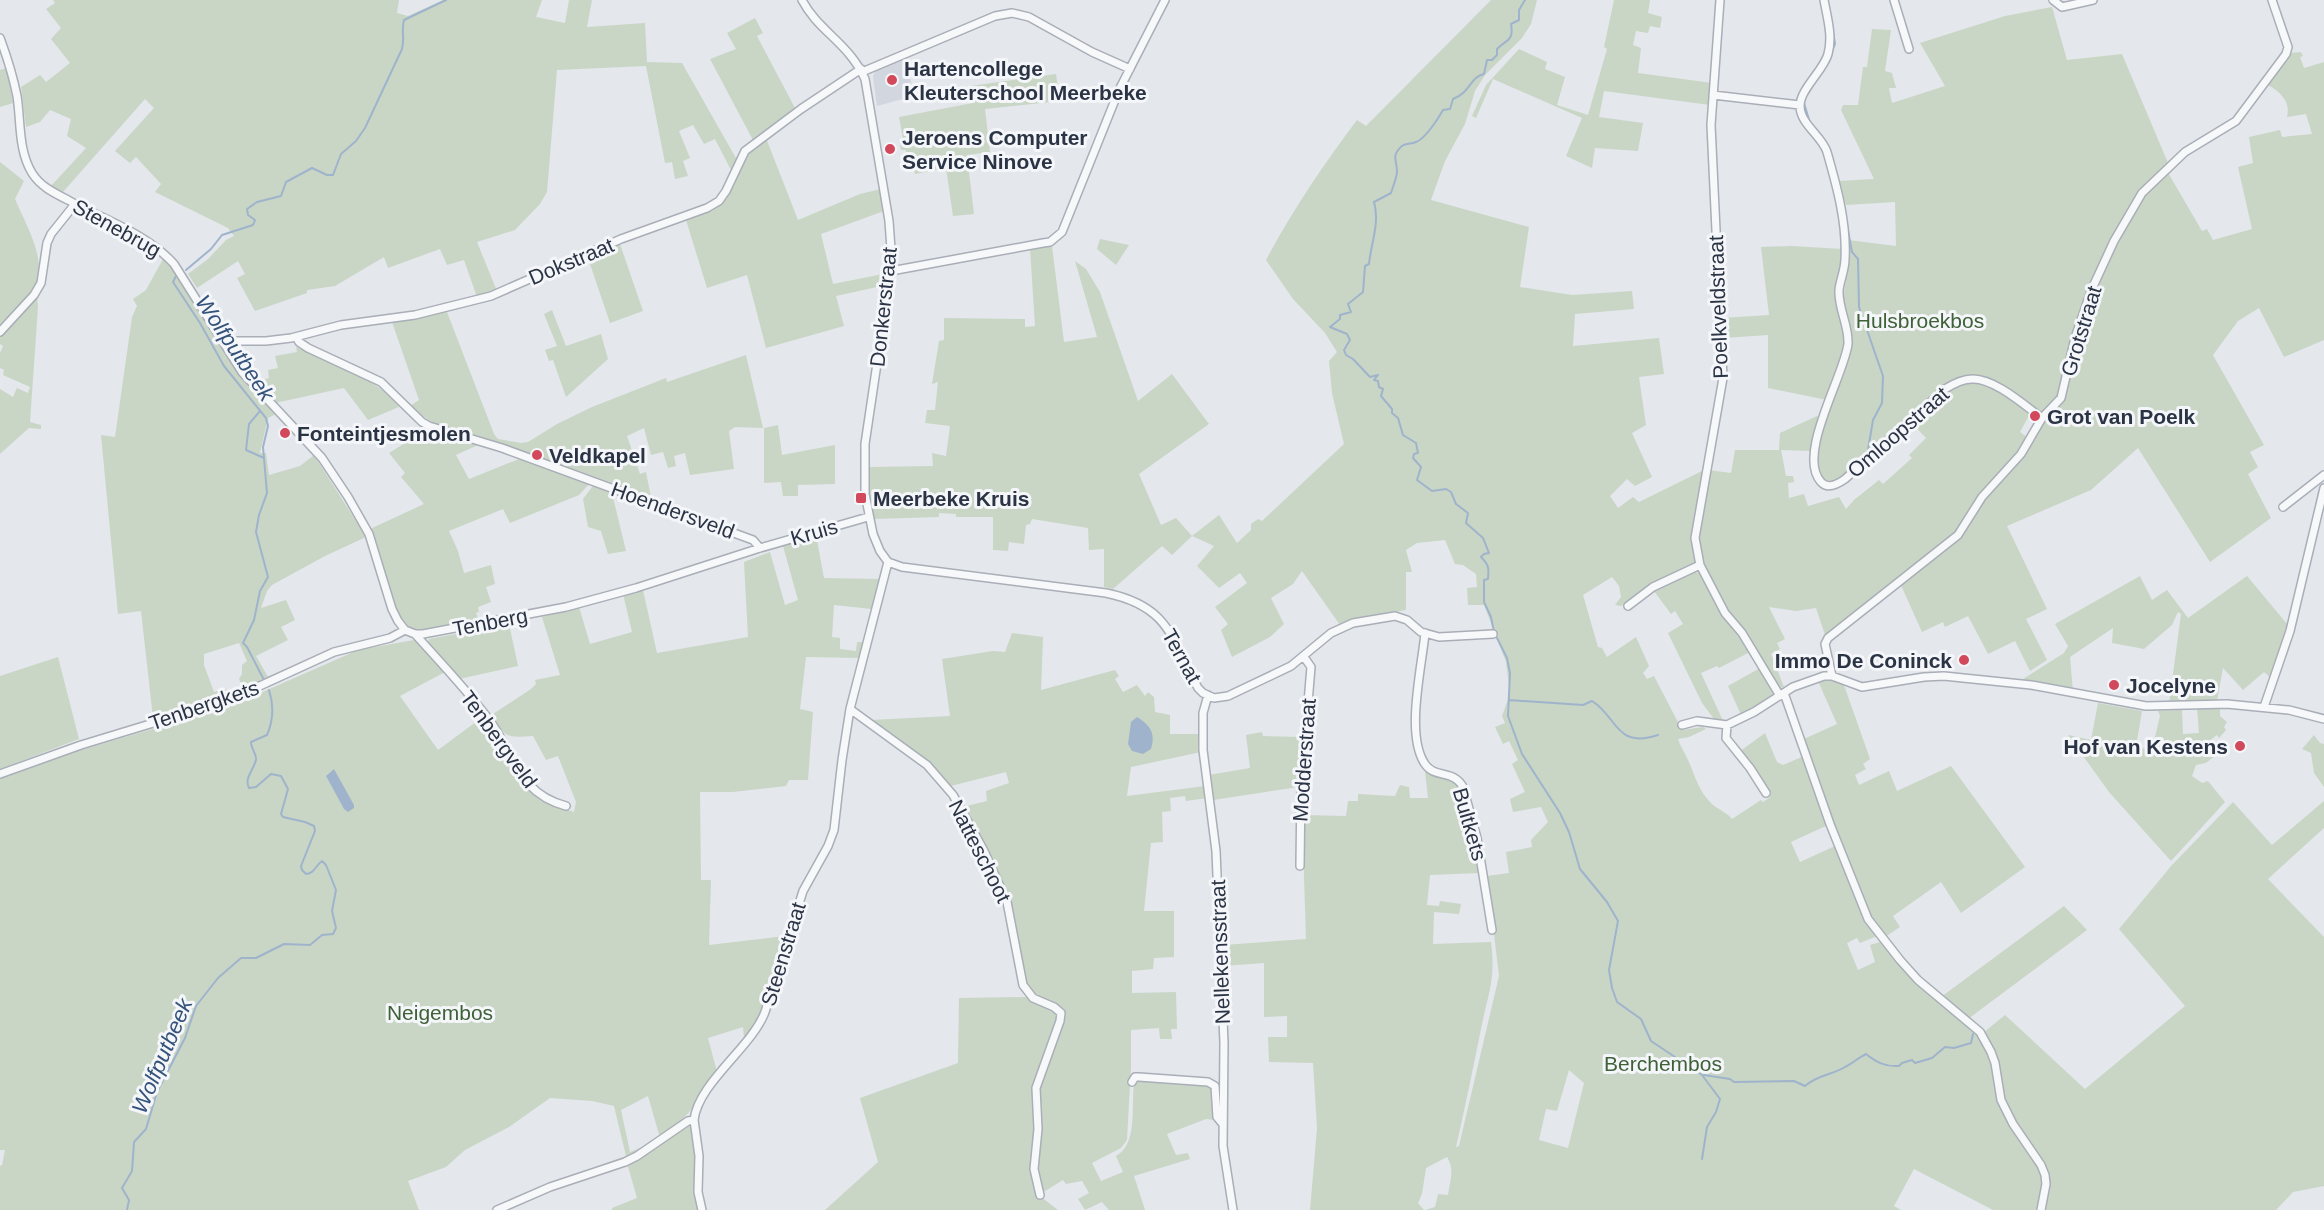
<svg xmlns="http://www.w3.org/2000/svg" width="2324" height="1210" font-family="Helvetica,sans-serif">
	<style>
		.built { fill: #d2d6de }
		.green { fill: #c9d6c5; fill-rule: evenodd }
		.water { fill: #9fb4cc }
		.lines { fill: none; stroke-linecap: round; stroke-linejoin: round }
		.stream { stroke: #9fb4cc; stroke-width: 2 }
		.street-casing { stroke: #a9aeb7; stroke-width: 10 }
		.street { stroke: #f7f8fa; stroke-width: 7 }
		.poi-dot { fill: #d1495b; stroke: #f4f6f9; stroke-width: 2 }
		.labels { text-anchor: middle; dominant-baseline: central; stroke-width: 6; stroke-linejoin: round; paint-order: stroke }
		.poi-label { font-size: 21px; font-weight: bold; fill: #2b3445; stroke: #f4f6f9; text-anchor: start }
		.street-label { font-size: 21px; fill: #2b3445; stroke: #f4f6f9 }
		.park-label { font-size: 21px; fill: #3f6138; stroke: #f4f6f9 }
		.water-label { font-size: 22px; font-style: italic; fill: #34527a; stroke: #f4f6f9 }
	</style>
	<rect width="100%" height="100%" fill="#e4e7ec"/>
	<path class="built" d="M906 58 914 96 877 106 873 77 875 71Z"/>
	<path class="green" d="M53 0H399L397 13 408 16 443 0H542L536 17 565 23 569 0H592L587 27 645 23 647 62 682 63 737 160 732 172 715 139 704 144 693 125 679 131 690 158 683 161 688 176 675 179 672 162 665 163 646 66 557 70 547 192 540 204 515 230 477 242 497 291 477 297 464 260 447 265 440 249 388 268 384 257 335 286 307 290V293L255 311 237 278 245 274 238 261 197 288 188 274 208 259 226 240 234 236 228 228 155 192 161 184 136 157 130 163 115 151 154 108 145 99 63 192 51 186 86 148 67 136 71 119 50 110 40 122 26 127 21 87 40 75 46 82 70 63 51 39 61 28 46 9 55 3Z
		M1491 0H1537L1531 24 1522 38 1485 75 1475 91 1465 124 1445 161 1431 200 1529 227 1520 287 1572 295 1632 291 1634 309 1575 314 1573 346 1659 338 1664 374 1639 377 1646 425 1632 433 1652 477 1635 486 1627 479 1610 496 1618 508 1633 497 1639 502 1704 470 1691 538 1696 564 1621 606 1615 605 1621 597 1619 586 1612 577 1583 595 1598 647 1602 648 1607 657 1636 637 1649 666 1643 673 1647 679 1654 676 1682 730 1703 727 1706 729 1689 737 1678 739C1680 746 1685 753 1688 760 1695 775 1698 790 1710 802 1716 809 1727 812 1732 819L1761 800 1763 802 1770 797 1739 752 1765 733 1777 762 1783 765 1804 756 1828 825 1791 842 1800 862 1835 846 1860 909 1877 936 1860 943 1857 938 1847 943 1858 970 1875 962 1870 945 1880 942 1911 978 1992 1047 1983 1033 2005 1015 2085 1089 2185 1006 2119 929 2172 865 2233 802 2272 845 2324 801V828L2268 879 2324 937V1186L2293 1192 2276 1210H1993L1914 1169 1894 1206 1901 1210H1425L1435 1207 1438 1194 1448 1195C1450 1181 1455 1169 1447 1157L1426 1168 1422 1194 1418 1203 1424 1210H1310L1317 1128 1313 1063 1269 1062 1268 1037H1287V1016L1264 1017V963L1223 966V945L1306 939 1302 815 1346 816 1348 801H1358V794L1395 796 1400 785 1409 787 1410 798H1428L1425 771C1433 774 1445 775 1452 779 1467 787 1477 854 1480 873L1430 875 1427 905 1439 906 1440 901 1461 904 1459 914 1434 912 1433 944 1491 942C1496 980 1488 993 1481 1029 1473 1068 1465 1108 1456 1147L1459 1146 1499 976 1487 876 1509 873 1506 852 1532 847 1531 840 1548 822 1541 807 1513 812 1510 799 1525 792 1512 764 1518 760 1509 741 1503 744 1495 727 1505 723 1502 716 1510 694 1506 662 1484 605H1468L1467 588 1477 587 1476 574 1463 565 1455 564 1445 540 1417 543 1406 550 1412 572H1406V610L1369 616 1340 625 1302 571 1293 584 1271 598 1284 624 1270 637 1232 657 1221 630 1228 624 1215 607 1247 583 1240 573 1219 588 1197 566 1214 546 1192 536 1172 555 1162 546 1113 589 1104 587V549L1089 550 1088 528 1032 519 1030 524 1026 525 1024 544 1009 542 1008 551 993 550V517H956V514L939 513V517L874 519 870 496 869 467 933 466 932 453 946 456 950 426 925 423 927 410H935L938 382 932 384 939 341 944 340V318L1025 319V327L1035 326 1030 248 1052 246 1064 342 1097 337 1075 261 1086 269 1100 292 1138 401 1172 374 1209 424 1139 474 1161 525 1176 518 1192 536 1219 515 1237 543 1251 530V524L1258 519 1262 521 1344 444 1332 393 1329 361 1337 352 1325 333 1293 299 1266 260C1292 211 1324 164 1357 120L1366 126ZM1569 1070 1584 1083 1568 1148 1539 1140 1546 1109 1557 1111Z
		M1614 0H1650L1648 13 1662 17 1660 28 1650 26 1648 33 1636 31 1633 45 1641 48 1638 73 1712 83 1710 105 1604 91 1599 117 1643 123 1638 151 1595 148 1592 168 1566 156 1582 118 1493 79 1476 118 1472 116 1486 85 1519 49 1547 62 1545 69 1565 77 1557 105 1588 115 1607 49 1604 47Z
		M2052 7 2067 60 2122 54 2168 163 2142 187 2126 212 2091 284 2059 396 2046 410 2041 412 1978 376 1945 385 1841 478 1824 482 1818 471V449L1832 398 1847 362 1851 336 1843 301 1847 270 1848 240 1896 246 1895 202 1846 205 1839 181 1874 179 1841 110 1843 105H1858L1863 67H1867L1872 29 1891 30 1885 71 1892 73 1896 88H1889L1892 103 1945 86 1920 43 2005 16Z
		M755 18 763 33 757 36 796 110 754 142 710 59 736 49 727 33Z
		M2301 52 2303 56 2300 57 2304 68 2324 62V340L2284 357 2259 308 2238 321 2213 355 2264 445 2250 452 2258 467 2248 474 2271 518 2210 562 2138 448 2091 490 2007 526 2047 609 2026 619 2047 660 2030 671 2015 641 1988 654 1968 616 1945 627 1943 622 1922 632 1900 583 1958 539 1976 510 2043 421 2061 403 2076 342 2093 293 2144 193 2167 171 2202 231 2207 229 2213 240 2252 229 2238 167 2253 163 2249 137 2280 130 2282 137 2312 134 2306 114 2287 117C2291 101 2280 92 2268 85L2289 53Z
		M7 68 13 103 0 107V70Z
		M1056 74 1060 101 985 109 990 152 967 155 974 214 953 216 946 168 915 174 913 166 907 167 906 150H901L899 140 903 139 899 117 973 103 971 86Z
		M766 138 798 220 860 194 881 189 884 211 821 234 833 284 888 273 886 285 836 296 844 326 766 348 747 275 707 288 686 220 712 211 721 205 727 198 744 158Z
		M0 162 24 181 15 199C26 226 51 264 32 292 23 304 10 315 0 327Z
		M1100 239 1129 245 1116 265 1097 249Z
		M620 244 643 311 610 323 588 258Z
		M1791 246 1843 249V265L1839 280 1846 347 1827 400 1768 388V335L1724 338 1722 318 1769 315 1761 247Z
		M163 259C188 285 202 319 222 349 237 373 255 393 276 414L268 418 260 453H266L269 475 300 466 314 455 366 537 325 556 272 585 267 591 261 608 286 600 295 620 281 627 288 640 256 656 268 677 243 687 239 679 242 674V665L247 661 239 643 204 654V665L214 692 226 689 228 694 153 718 141 611 118 614 101 435 115 437 132 317 137 306 133 299 146 290Z
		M37 295 38 307 30 422 41 425V429L29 428 0 454V389L13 397 17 388 28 393 30 387 3 375 4 370 0 368V353L3 346 0 344V336Z
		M552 310 566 346 601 334 608 359 566 397 553 360 549 361 545 350 557 346 544 314Z
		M447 312 494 434 498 439 521 443 528 442 557 424 592 407 666 378 667 382 746 355 763 428 735 427 729 431 734 469 690 475 685 453 674 456 676 466 668 468 663 452 651 455 644 428 627 436 640 474 646 472 651 497C605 480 558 463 512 447 476 435 438 433 410 406L419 400 392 322Z
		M296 347C332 363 374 375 399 407L368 420 344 388 275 403 256 383 269 378 268 370 278 368 275 356 297 352Z
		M1979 381 2000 391 2031 412 2020 432 2028 438 1955 535 1825 635 1816 608 1796 611 1769 607 1785 639 1777 643 1780 649 1771 654 1784 687 1777 688C1754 653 1701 583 1699 543 1698 519 1704 494 1708 470L1731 473 1735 450H1779L1780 433 1817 416 1821 418 1813 451 1781 450 1786 476H1793L1794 482 1788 483 1789 498 1804 494 1808 506 1839 497 1846 509 1854 500 1879 480 1883 484 1912 458 1909 455 1926 438 1911 422 1938 397 1958 384Z
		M778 425 782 455 835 445V484L798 485V496H783L781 482 764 483V428Z
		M426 430 440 436 478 445 456 455 469 479 524 457 591 482 579 495 510 523 503 509 449 531 458 551 464 573 491 565 495 584 486 587 491 602 478 607 479 612 476 613 479 620C463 623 429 633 414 629 394 623 385 569 379 550 377 543 373 536 370 529L424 504 401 477 405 473 389 453Z
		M595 483 611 489 626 551 608 554 601 531 588 527 583 499Z
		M816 535 824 578 879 579 871 609 834 605 832 637 840 638V649L856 651 857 642H865L860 658 806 657 800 709 813 712 808 780H789L786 786 733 792H700L701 880H711L709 945 785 936C776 971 769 1011 744 1038L743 1027 708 1038 717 1072C697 1102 690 1117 660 1138L648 1096 621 1110 630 1152 640 1148 641 1151 604 1167 603 1164 626 1156 614 1106 592 1101 550 1098 509 1127 465 1150 446 1167 408 1181 419 1210H0V1166L2 1165 5 1150H0V779L71 753 231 706 358 650 414 640 420 644 445 672 400 696 438 750 484 716 519 779 541 801 574 812 576 802 558 756 546 760 533 736C505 738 508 738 490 716L531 689 536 684 535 680 560 675 542 617 579 607 590 644 632 632 623 594 643 590 657 653 748 637 744 562 770 552 785 605 798 600 783 546Z
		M1694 571 1700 574 1720 612 1750 652 1719 668 1717 666 1701 673 1724 723 1714 719 1702 703 1668 633 1683 624 1675 611 1671 614 1654 591Z
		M2140 576 2152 600 2167 590 2188 618 2247 576 2288 625 2271 678 2264 672 2243 690 2223 668 2217 701 2169 704 2181 614 2178 612 2172 625 2144 649 2112 643 2113 628 2070 657 2073 692 2020 681 2064 653 2068 646 2055 624Z
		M509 624 518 666 459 679 428 642 429 639Z
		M1012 633 1043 637 1041 690 1115 670 1119 676 1115 679 1123 692 1137 685 1145 696 1148 692 1154 697 1155 712 1170 715V734H1199L1201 752 1131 767 1127 796 1205 786 1207 798 1186 801 1185 796 1170 798 1171 811 1162 812 1163 842 1151 843 1144 911H1174V957L1154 958 1153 969 1132 971V993L1176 992 1177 1029H1171L1172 1039H1160L1159 1028 1131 1030V1067L1127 1140 1121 1148 1092 1163 1101 1181 1123 1172 1116 1156C1138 1144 1131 1107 1134 1084L1139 1078 1211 1087 1213 1090 1215 1120 1206 1119 1167 1134 1176 1155 1188 1153 1190 1159 1134 1176 1145 1210H1109L1102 1202 1085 1210 1078 1199 1089 1193 1082 1181 1066 1184 1063 1180 1042 1193 1036 1170 1040 1087 1066 1015 1062 1010 1035 998 1025 986 1012 911 963 807 987 801 986 791 1009 783 1006 772 951 786 928 762 871 720 950 716 942 659 993 651 1005 652Z
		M58 657 79 739 0 769V676Z
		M1760 668 1775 695 1742 717 1728 686Z
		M1828 678 1844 685 1870 759 1863 764 1866 769 1855 775 1859 785 1889 771 1897 791 1951 766 2025 867 1961 913 1941 882 1893 916 1900 927 1885 937 1863 903 1804 739 1837 724 1818 681Z
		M2098 703 2142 711 2136 747 2152 750 2160 716 2158 711 2182 710 2183 734 2199 733 2197 708 2220 707V716L2227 722 2224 727 2226 730 2219 738 2217 735 2209 741 2213 749 2218 747 2221 751 2206 763 2196 765 2192 776 2202 783 2208 781 2225 802 2171 861 2109 792 2068 735 2091 740Z
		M1262 732 1263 736 1303 737 1298 787 1213 800 1209 775 1250 768 1246 735Z
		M2314 735 2320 743 2324 744V787L2314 773 2311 753 2302 749Z
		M2064 906 2087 930 1968 1019 1941 997Z
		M1026 997 1054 1011 1058 1017 1037 1080V1194L1058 1210H825L878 1162 860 1098 958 1063 959 998Z
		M685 1126H690L696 1151 699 1210H612V1208L637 1198 627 1163Z"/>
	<path class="water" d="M1137 717C1150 725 1156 733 1151 749L1143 754 1132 751 1128 744 1131 722Z
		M334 769 354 805V808L348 812 344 809 326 776Z"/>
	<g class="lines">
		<path class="stream" d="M1831 54 1835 44 1832 25
			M1807 95 1820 74
			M1804 103 1810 123
			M1841 193 1852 252 1858 259 1859 307 1883 376 1882 403 1873 420 1868 450
			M186 270 211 249 222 235 253 225 255 220 248 215 247 209 257 202 281 196 286 182 312 168 327 175H333L341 154 356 141 365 128 402 49C405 38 401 30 404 20L446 0
			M176 276 173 282 200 323 224 366 266 418 268 426 263 447 267 493 259 515 256 532 268 577 260 591 254 620 243 643 247 647 263 678
			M260 411 249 424 246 450 264 458
			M1494 632 1491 617 1484 602V580L1488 579C1489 568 1489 565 1481 557L1484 554 1489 553 1483 538 1466 523 1468 513 1456 504 1451 492 1446 489 1432 491 1417 480 1421 467 1413 458 1414 454 1418 453 1416 443 1403 435 1398 418 1392 413V409L1381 396 1383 389 1379 387 1378 381 1374 380 1378 375 1370 377 1353 359 1346 355 1344 350 1350 340 1347 334 1330 327 1340 319V315L1351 312 1348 304 1363 292 1365 266 1369 264C1371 243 1380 223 1374 202L1391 193C1393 186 1397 178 1397 171 1397 162 1392 156 1399 149 1404 142 1409 145 1416 142 1425 139 1438 119 1443 110L1450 109 1453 99C1471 92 1470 77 1484 74L1487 60H1492L1497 55V49C1507 39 1514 41 1511 24L1519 20V10L1525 0
			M1497 638 1507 658 1510 673 1508 716 1522 754 1560 813 1569 832 1580 869 1607 902 1618 921 1609 970 1612 988 1617 1002 1641 1019 1651 1041 1702 1075 1720 1099 1716 1112 1707 1127 1702 1159
			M1509 700 1583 705 1592 701C1618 717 1615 749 1658 735
			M1704 1075 1730 1079 1734 1082 1794 1081 1805 1086C1817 1075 1832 1075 1845 1067 1853 1063 1858 1058 1866 1054 1876 1062 1885 1067 1899 1066L1902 1063 1912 1060 1915 1063 1932 1058 1945 1047 1954 1048 1971 1043 1973 1034
			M127 1210 129 1200 122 1188 132 1171 134 1142 146 1129 157 1092 185 1038 196 1006 218 978 241 958H256L284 944 310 945 322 935 333 934 336 928 332 911 336 890 326 865 322 861C315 866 315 873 306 874L302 870 301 866 315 831 314 826 305 822 283 817 281 814 288 789 281 776 271 774 256 787 249 788C244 778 253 771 256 760 257 754 251 749 251 742L267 735C273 721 274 705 269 690"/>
		<g class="street-casing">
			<path id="street" d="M802 0C818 31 849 43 865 79L889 221 892 263 865 444V494L873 534 880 551 888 562 902 567 1106 593C1168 606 1171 636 1198 688L1203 693 1214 698 1228 696 1291 666 1331 633 1353 623 1395 616 1407 620 1421 632 1439 637 1493 634
				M1720 0 1711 125 1723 378 1695 538 1700 565 1725 613 1742 633 1780 696
				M1824 0C1827 17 1833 36 1828 54 1824 70 1800 89 1800 106 1800 124 1822 136 1827 152 1837 187 1847 223 1845 259 1845 270 1840 280 1839 290 1838 309 1849 325 1848 344 1844 376 1796 455 1821 482 1828 490 1838 484 1845 479L1945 389C1953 384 1962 379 1972 379 1994 378 2024 405 2042 418
				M1894 0 1909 49
				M2053 0 2062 7 2093 0
				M0 38C7 57 13 76 17 96 21 121 18 150 32 173 40 186 54 193 68 200 104 220 146 233 174 264L242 372 322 458 348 497 369 534 392 609 398 621 405 630 415 634H423L566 607 636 588 760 548 868 517
				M862 72 995 16 1012 13 1029 17 1092 52 1130 69
				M1713 95 1800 105
				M891 271 1043 243 1050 242 1062 232 1119 90 1165 0
				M0 332 34 295 41 283 47 243 51 234 75 204
				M296 337 299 342 308 348 381 382 422 422 429 426 502 448 753 540 760 548
				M224 341H266L291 338 341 325 415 315 491 296 621 239 707 208 719 201 726 191 745 151 801 109 861 69
				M2283 507 2324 475
				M1628 606 1653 587 1700 565
				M1425 633C1422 667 1405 735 1425 764 1435 779 1453 769 1463 787L1477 838 1492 930
				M415 634C439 661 465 688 487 717 515 752 516 793 566 806
				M1832 676 1825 644 1828 638 1958 535 1982 497 2021 454 2042 418 2061 398 2075 338 2091 291 2114 241 2142 193 2185 152 2236 121 2286 54 2288 47 2272 0
				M1784 693 1830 824 1868 919 1900 960 1918 980 1980 1032 1991 1052 1995 1063 2001 1100 2013 1124 2041 1165 2045 1175 2046 1184 2041 1210
				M1208 695 1203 713V750L1216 851 1224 1043 1223 1146 1233 1210
				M2264 707 2290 631 2324 488
				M850 709 927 765 953 795 984 851 1007 902 1023 985 1033 998 1054 1007 1061 1013 1060 1021 1036 1088 1038 1129 1034 1169 1040 1195
				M1682 725 1697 721 1727 725 1754 712 1793 687 1824 676H1832L1862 687 1924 677 1944 676 2031 685 2146 706 2227 704 2289 710 2324 719
				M1727 725 1726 738 1750 768 1766 793
				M0 774 81 745 229 700 334 652 390 638 405 630
				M1300 866 1301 786 1311 667 1304 657
				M1132 1082 1135 1077H1139L1208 1082 1215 1086 1217 1117 1222 1123
				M694 1120 699 1156 698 1192 702 1210
				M497 1210 550 1187 625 1162 637 1156 688 1121 694 1120C698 1083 752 1047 765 1012L803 891 828 846 834 830 842 760 850 709 888 562"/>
		</g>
		<use href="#street" class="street"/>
	</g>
	<g class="poi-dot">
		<circle cx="892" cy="80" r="6"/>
		<circle cx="890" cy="149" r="6"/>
		<circle cx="2035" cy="416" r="6"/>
		<circle cx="285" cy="433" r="6"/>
		<circle cx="537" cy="455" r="6"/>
		<rect x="855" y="492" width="12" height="12" rx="3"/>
		<circle cx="1964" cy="660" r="6"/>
		<circle cx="2114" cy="685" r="6"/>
		<circle cx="2240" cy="746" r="6"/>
	</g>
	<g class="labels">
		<g class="poi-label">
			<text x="904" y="68">Hartencollege<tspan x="904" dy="24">Kleuterschool Meerbeke</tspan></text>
			<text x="902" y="137">Jeroens Computer<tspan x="902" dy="24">Service Ninove</tspan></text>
			<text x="2047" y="416">Grot van Poelk</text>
			<text x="297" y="433">Fonteintjesmolen</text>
			<text x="549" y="455">Veldkapel</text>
			<text x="873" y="498">Meerbeke Kruis</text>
			<text x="1952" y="660" text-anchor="end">Immo De Coninck</text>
			<text x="2126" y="685">Jocelyne</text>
			<text x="2228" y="746" text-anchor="end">Hof van Kestens</text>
		</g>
		<g class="street-label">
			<text transform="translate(117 228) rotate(29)">Stenebrug</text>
			<text transform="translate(571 261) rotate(-23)">Dokstraat</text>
			<text transform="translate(883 307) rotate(-84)">Donkerstraat</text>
			<text transform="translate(1718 307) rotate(-92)">Poelkveldstraat</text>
			<text transform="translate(2081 331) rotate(-73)">Grotstraat</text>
			<text transform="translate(1898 432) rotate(-41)">Omloopstraat</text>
			<text transform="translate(673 510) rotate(20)">Hoendersveld</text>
			<text transform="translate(814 532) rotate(-16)">Kruis</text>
			<text transform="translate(490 622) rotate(-11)">Tenberg</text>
			<text transform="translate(1182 656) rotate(61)">Ternat</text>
			<text transform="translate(204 705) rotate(-19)">Tenbergkets</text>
			<text transform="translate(499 739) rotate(54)">Tenbergveld</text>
			<text transform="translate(1304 760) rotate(-86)">Modderstraat</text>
			<text transform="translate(1470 824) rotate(74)">Bultkets</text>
			<text transform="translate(980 851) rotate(63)">Natteschoot</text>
			<text transform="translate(1220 952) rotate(-92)">Nellekensstraat</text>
			<text transform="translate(783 954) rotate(-73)">Steenstraat</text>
		</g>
		<g class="park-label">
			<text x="1920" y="320">Hulsbroekbos</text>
			<text x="440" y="1012">Neigembos</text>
			<text x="1663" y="1063">Berchembos</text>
		</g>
		<g class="water-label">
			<text transform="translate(235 348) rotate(56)">Wolfputbeek</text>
			<text transform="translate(162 1056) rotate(-67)">Wolfputbeek</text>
		</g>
	</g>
</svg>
